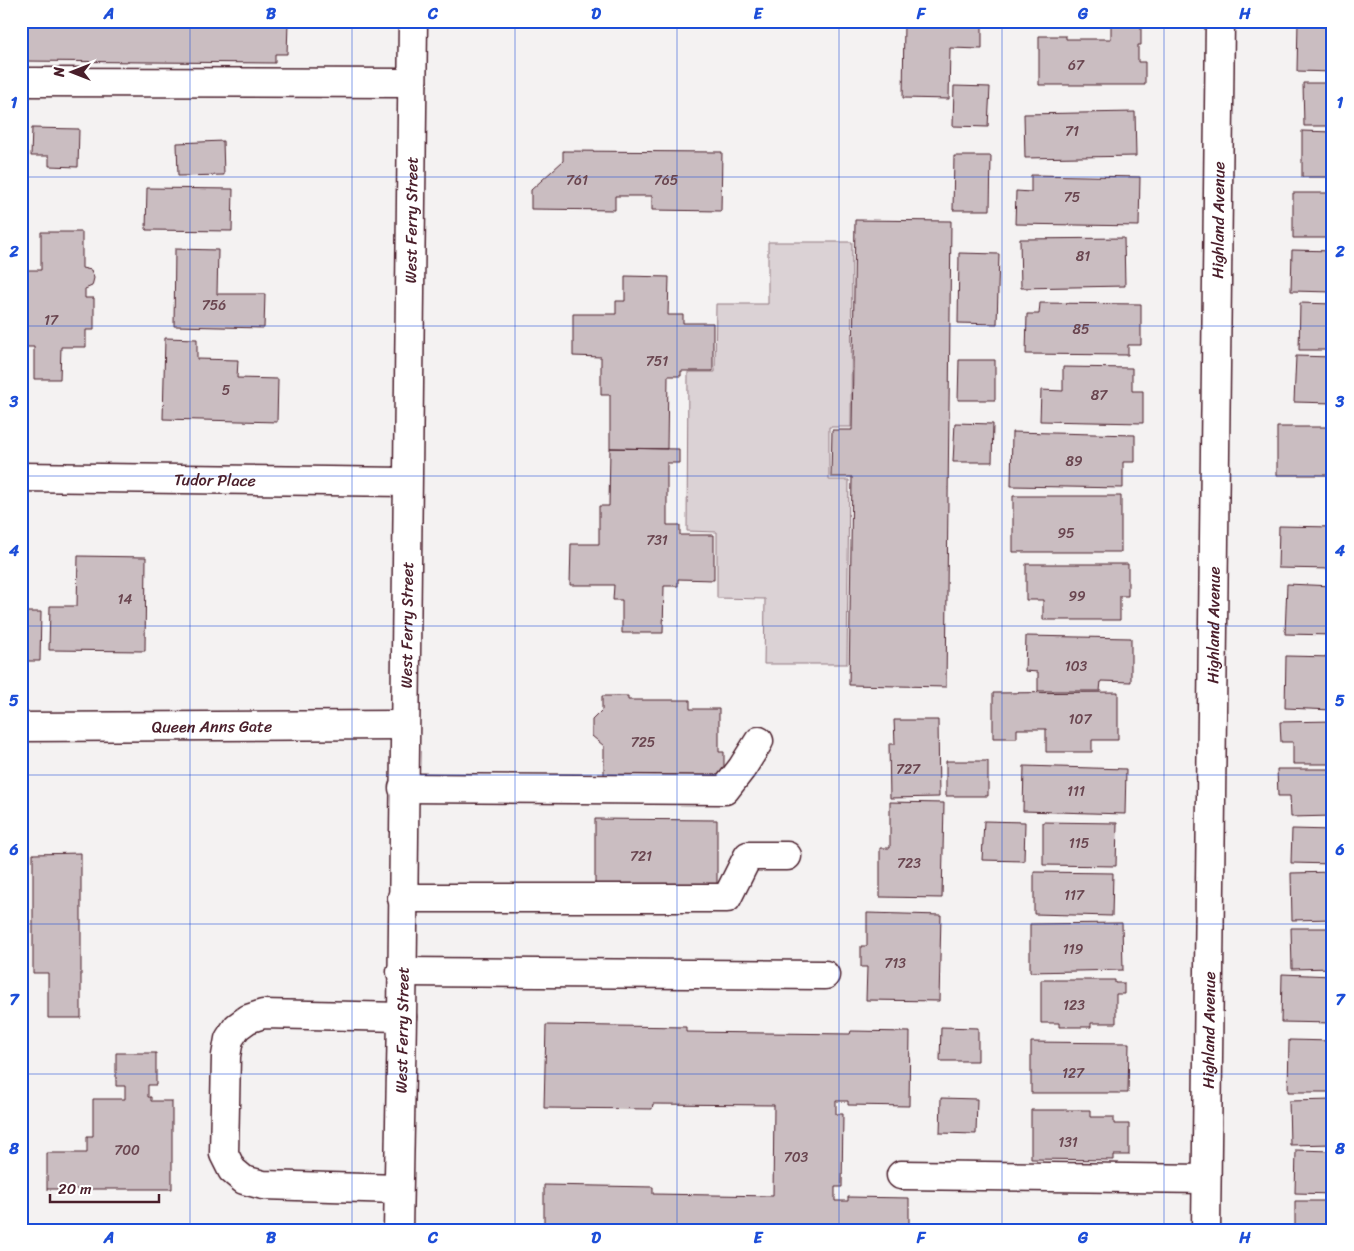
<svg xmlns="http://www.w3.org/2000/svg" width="1354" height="1251" font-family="Sriracha,sans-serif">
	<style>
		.green { fill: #dbd2d5; stroke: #927880 }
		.building { fill: #cabdc1; stroke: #4a1f2b }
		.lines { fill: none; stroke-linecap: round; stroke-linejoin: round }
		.minor-casing { stroke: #4a1f2b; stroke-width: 31 }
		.minor { stroke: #fff; stroke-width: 28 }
		.grid { fill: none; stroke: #1d4ed8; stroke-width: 1; stroke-opacity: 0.55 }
		.labels { text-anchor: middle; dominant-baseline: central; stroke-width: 5; stroke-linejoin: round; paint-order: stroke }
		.number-label { font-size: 14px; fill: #6a4650 }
		.street-label { font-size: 16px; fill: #4a1f2b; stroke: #fff }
		.neatline { fill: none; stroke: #1d4ed8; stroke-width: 2 }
		.grid-label { font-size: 16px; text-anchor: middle; font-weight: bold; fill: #1d4ed8 }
	</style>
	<rect width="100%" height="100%" fill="#f4f2f2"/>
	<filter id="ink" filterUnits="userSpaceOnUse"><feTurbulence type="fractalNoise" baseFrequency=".02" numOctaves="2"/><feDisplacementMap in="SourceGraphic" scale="10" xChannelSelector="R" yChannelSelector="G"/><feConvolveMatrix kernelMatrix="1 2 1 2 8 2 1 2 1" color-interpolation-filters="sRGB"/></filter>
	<g filter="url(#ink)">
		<path class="green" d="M768 242H852L851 427H829V480H849L847 664H764L765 599 717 598V532L687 531 688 372H715L716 304H768Z"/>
		<path class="building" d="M21 21H292V23H288L287 54H275V63L21 61Z
			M621 21H651V24H621Z
			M904 21H982V49L950 48 949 99 903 98Z
			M1111 21H1141V45H1138V62H1145V85H1039V36H1066V39H1111Z
			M1298 21H1333V72L1297 71Z
			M1303 83H1333V126H1304Z
			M954 86 990 87 988 127 953 126Z
			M1135 112 1136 156 1025 158 1024 114Z
			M32 128 79 129 78 167 49 166V156H31Z
			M1302 131 1333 132V177H1302Z
			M223 141 224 175 178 176 177 143Z
			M563 151 722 152 721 211 652 210V196H615V210L531 209V190L563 161Z
			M954 156H991L990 210H953Z
			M1031 175 1140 177 1139 226 1015 224 1016 191 1031 192Z
			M147 188 233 189 232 231 146 230Z
			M1293 193H1333V238H1293Z
			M855 220 951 221 946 687 849 685 852 477H831L832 430H852Z
			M41 232H82V268L91 270 94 278 92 286 85 289V298H94V330H86V347H61L60 379H34V347H21V270H41Z
			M1124 238 1125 286 1021 288 1020 239Z
			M175 249 218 250 217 294H265L264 328 174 326Z
			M1292 250 1333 251V292L1291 291Z
			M959 253 999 254 997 324 958 323Z
			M625 276 669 277 668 315H683V323H713V371H681V376H668L667 449 610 448V395H601V357L573 356V314H616V301H625Z
			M1040 303 1141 304V345H1128V355L1026 354 1027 314H1039Z
			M1300 303 1333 304V350H1299Z
			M165 338 197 339V359L238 360 237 378 278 379 277 422 163 419Z
			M1296 356 1333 357V403L1294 402Z
			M959 360H995V400H958Z
			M1063 367 1132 368V391H1143V423L1040 421 1041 390 1063 391Z
			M955 423 993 424 992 462H953Z
			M1277 427H1333V475H1277Z
			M1012 432 1135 435V462H1123V488L1011 486Z
			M610 448 679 449V463H667V525H680V535H714V580L678 579V586H664L663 633H622V600H613L614 585H570L571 544H599V506H609Z
			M1013 496H1121V552H1013Z
			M1279 526 1333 527V569L1278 568Z
			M78 556 146 557 145 651 49 650 50 606H77Z
			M1026 564H1128V596H1120V620H1043V600H1026Z
			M1287 584 1333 586V635L1285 634Z
			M21 612H41L40 661H21Z
			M1026 636 1131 638V682L1101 681 1100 691H1038V672L1025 671Z
			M1286 656 1333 657V710L1285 708Z
			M1118 692V740H1092V752H1046V729H1017V738H993V693Z
			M602 696H628V700H690V709H719V752H724V780L604 779V746L592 736V720L602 710Z
			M894 720H938L939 797 890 798 889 744H895Z
			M1333 721V764H1293V742H1281L1280 722Z
			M946 761H988V796H946Z
			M1024 766 1126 769 1125 814 1023 811Z
			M1277 769H1333V816L1291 817 1290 796H1278Z
			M890 802 944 803 942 898 880 897V848H890Z
			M595 819 717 820V892H595Z
			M984 821 1025 822 1024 861 982 860Z
			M1043 822 1117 823 1116 866 1043 865Z
			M1292 829 1333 830V864L1291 863Z
			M81 853V1018H48V973H33V854Z
			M1034 872 1113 873 1112 916 1034 914Z
			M1333 872V919L1292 920 1291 873Z
			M867 913 941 915 939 1001 866 1000 867 967H861V946H867Z
			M1122 923 1123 970 1030 972V924Z
			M1291 928H1333V968L1292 969Z
			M1282 974 1333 976V1023L1281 1022Z
			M1041 980H1115V983H1124V994H1116V1023H1091V1027H1059V1023H1041Z
			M546 1025 686 1027V1032L850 1034 851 1031 910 1032 909 1106 848 1105V1101H836V1114H843L842 1187H835V1201H848V1197L909 1198V1230H544V1185L653 1187V1194L773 1196 774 1105 653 1104 652 1109 544 1108Z
			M941 1027 978 1028V1061H940Z
			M1289 1040 1333 1041V1092H1288Z
			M1031 1042 1129 1043 1128 1093H1031Z
			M116 1053H156V1085H148V1097H151V1101H172V1189H47V1153H87V1136H93V1099H125V1086H116Z
			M941 1098 977 1099 976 1134 940 1133Z
			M1333 1100V1144L1290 1145 1289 1101Z
			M1031 1110H1090V1117H1114V1124H1129V1155H1114V1160L1031 1159Z
			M1296 1150 1333 1151V1194L1295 1193Z
			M1295 1201H1333V1230H1295Z
			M925 1224 971 1225V1230H925Z
			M1036 1227H1117V1230H1036Z"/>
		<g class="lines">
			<g class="minor-casing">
				<g id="minor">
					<path d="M21 82 412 83"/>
					<path id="s1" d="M21 477 407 482"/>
					<path id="s2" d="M21 727 404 725"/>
					<path d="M403 788 725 790 742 768 759 741"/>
					<path d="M402 898H727L748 856H787"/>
					<path d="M401 972 825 975"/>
					<path d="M901 1175 1206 1179"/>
					<path d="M398 1189 263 1185 244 1180 232 1170 224 1154 226 1056 229 1039 237 1027 248 1019 263 1014 402 1017"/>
					<path id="s3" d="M398 1230 402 1017 413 21"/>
					<path id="s4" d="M1206 1230 1220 21"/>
				</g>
			</g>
			<use href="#minor" class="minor"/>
		</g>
	</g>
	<path class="grid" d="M190 21V1230M352 21V1230M515 21V1230M677 21V1230M839 21V1230M1002 21V1230M1164 21V1230M21 177H1333M21 326H1333M21 476H1333M21 626H1333M21 775H1333M21 924H1333M21 1074H1333"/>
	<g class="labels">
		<g class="number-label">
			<text x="1076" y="65">67</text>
			<text x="1072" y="131">71</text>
			<text x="577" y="180">761</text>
			<text x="666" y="180">765</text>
			<text x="1072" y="197">75</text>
			<text x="1083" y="256">81</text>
			<text x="214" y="305">756</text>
			<text x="51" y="320">17</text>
			<text x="1081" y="329">85</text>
			<text x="657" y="361">751</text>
			<text x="226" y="390">5</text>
			<text x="1099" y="395">87</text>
			<text x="1074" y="461">89</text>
			<text x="1066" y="533">95</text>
			<text x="657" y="540">731</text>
			<text x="1077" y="596">99</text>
			<text x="125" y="599">14</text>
			<text x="1076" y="666">103</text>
			<text x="1080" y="719">107</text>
			<text x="643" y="742">725</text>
			<text x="908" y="769">727</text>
			<text x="1076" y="791">111</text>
			<text x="1079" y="843">115</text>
			<text x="641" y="856">721</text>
			<text x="909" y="863">723</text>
			<text x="1074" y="895">117</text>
			<text x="1073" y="949">119</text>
			<text x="895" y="963">713</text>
			<text x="1074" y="1005">123</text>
			<text x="1073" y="1073">127</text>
			<text x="1068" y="1142">131</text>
			<text x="127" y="1150">700</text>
			<text x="796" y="1157">703</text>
		</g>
		<g class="street-label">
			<text stroke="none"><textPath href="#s3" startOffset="1010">West Ferry Street</textPath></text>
			<text stroke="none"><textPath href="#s4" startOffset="1010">Highland Avenue</textPath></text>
			<text stroke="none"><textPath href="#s1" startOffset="194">Tudor Place</textPath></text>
			<text stroke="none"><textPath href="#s4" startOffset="605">Highland Avenue</textPath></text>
			<text stroke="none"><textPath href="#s3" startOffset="605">West Ferry Street</textPath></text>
			<text stroke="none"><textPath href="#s2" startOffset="191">Queen Anns Gate</textPath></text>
			<text stroke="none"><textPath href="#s3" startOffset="200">West Ferry Street</textPath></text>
			<text stroke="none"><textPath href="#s4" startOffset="200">Highland Avenue</textPath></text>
		</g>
	</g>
	<rect width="1354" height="1251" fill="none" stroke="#fff" stroke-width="55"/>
	<g transform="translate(72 72) rotate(270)" stroke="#ffffff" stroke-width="4" paint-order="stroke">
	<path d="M0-4L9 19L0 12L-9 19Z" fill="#4a1f2b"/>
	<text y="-8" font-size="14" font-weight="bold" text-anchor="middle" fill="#4a1f2b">N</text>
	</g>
	<path d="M50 1194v8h109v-8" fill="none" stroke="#4a1f2b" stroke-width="2.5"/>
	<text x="58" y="1194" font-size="15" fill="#4a1f2b" stroke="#ffffff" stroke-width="4" paint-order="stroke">20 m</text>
	<rect x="28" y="28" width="1298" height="1196" class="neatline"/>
	<g class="grid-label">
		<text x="109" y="19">A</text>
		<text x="271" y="19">B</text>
		<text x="433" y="19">C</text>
		<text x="596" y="19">D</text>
		<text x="758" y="19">E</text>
		<text x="921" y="19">F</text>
		<text x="1083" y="19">G</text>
		<text x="1245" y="19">H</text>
		<text x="14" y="108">1</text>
		<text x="1340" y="108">1</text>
		<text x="14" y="257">2</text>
		<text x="1340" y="257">2</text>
		<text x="14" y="407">3</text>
		<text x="1340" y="407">3</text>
		<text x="14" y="556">4</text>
		<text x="1340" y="556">4</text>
		<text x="14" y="706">5</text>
		<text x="1340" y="706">5</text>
		<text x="14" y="855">6</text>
		<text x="1340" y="855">6</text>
		<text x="14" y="1005">7</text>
		<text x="1340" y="1005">7</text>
		<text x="14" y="1154">8</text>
		<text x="1340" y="1154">8</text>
		<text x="109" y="1243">A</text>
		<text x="271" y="1243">B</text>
		<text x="433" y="1243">C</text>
		<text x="596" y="1243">D</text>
		<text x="758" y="1243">E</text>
		<text x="921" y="1243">F</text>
		<text x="1083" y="1243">G</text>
		<text x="1245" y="1243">H</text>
	</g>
</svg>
